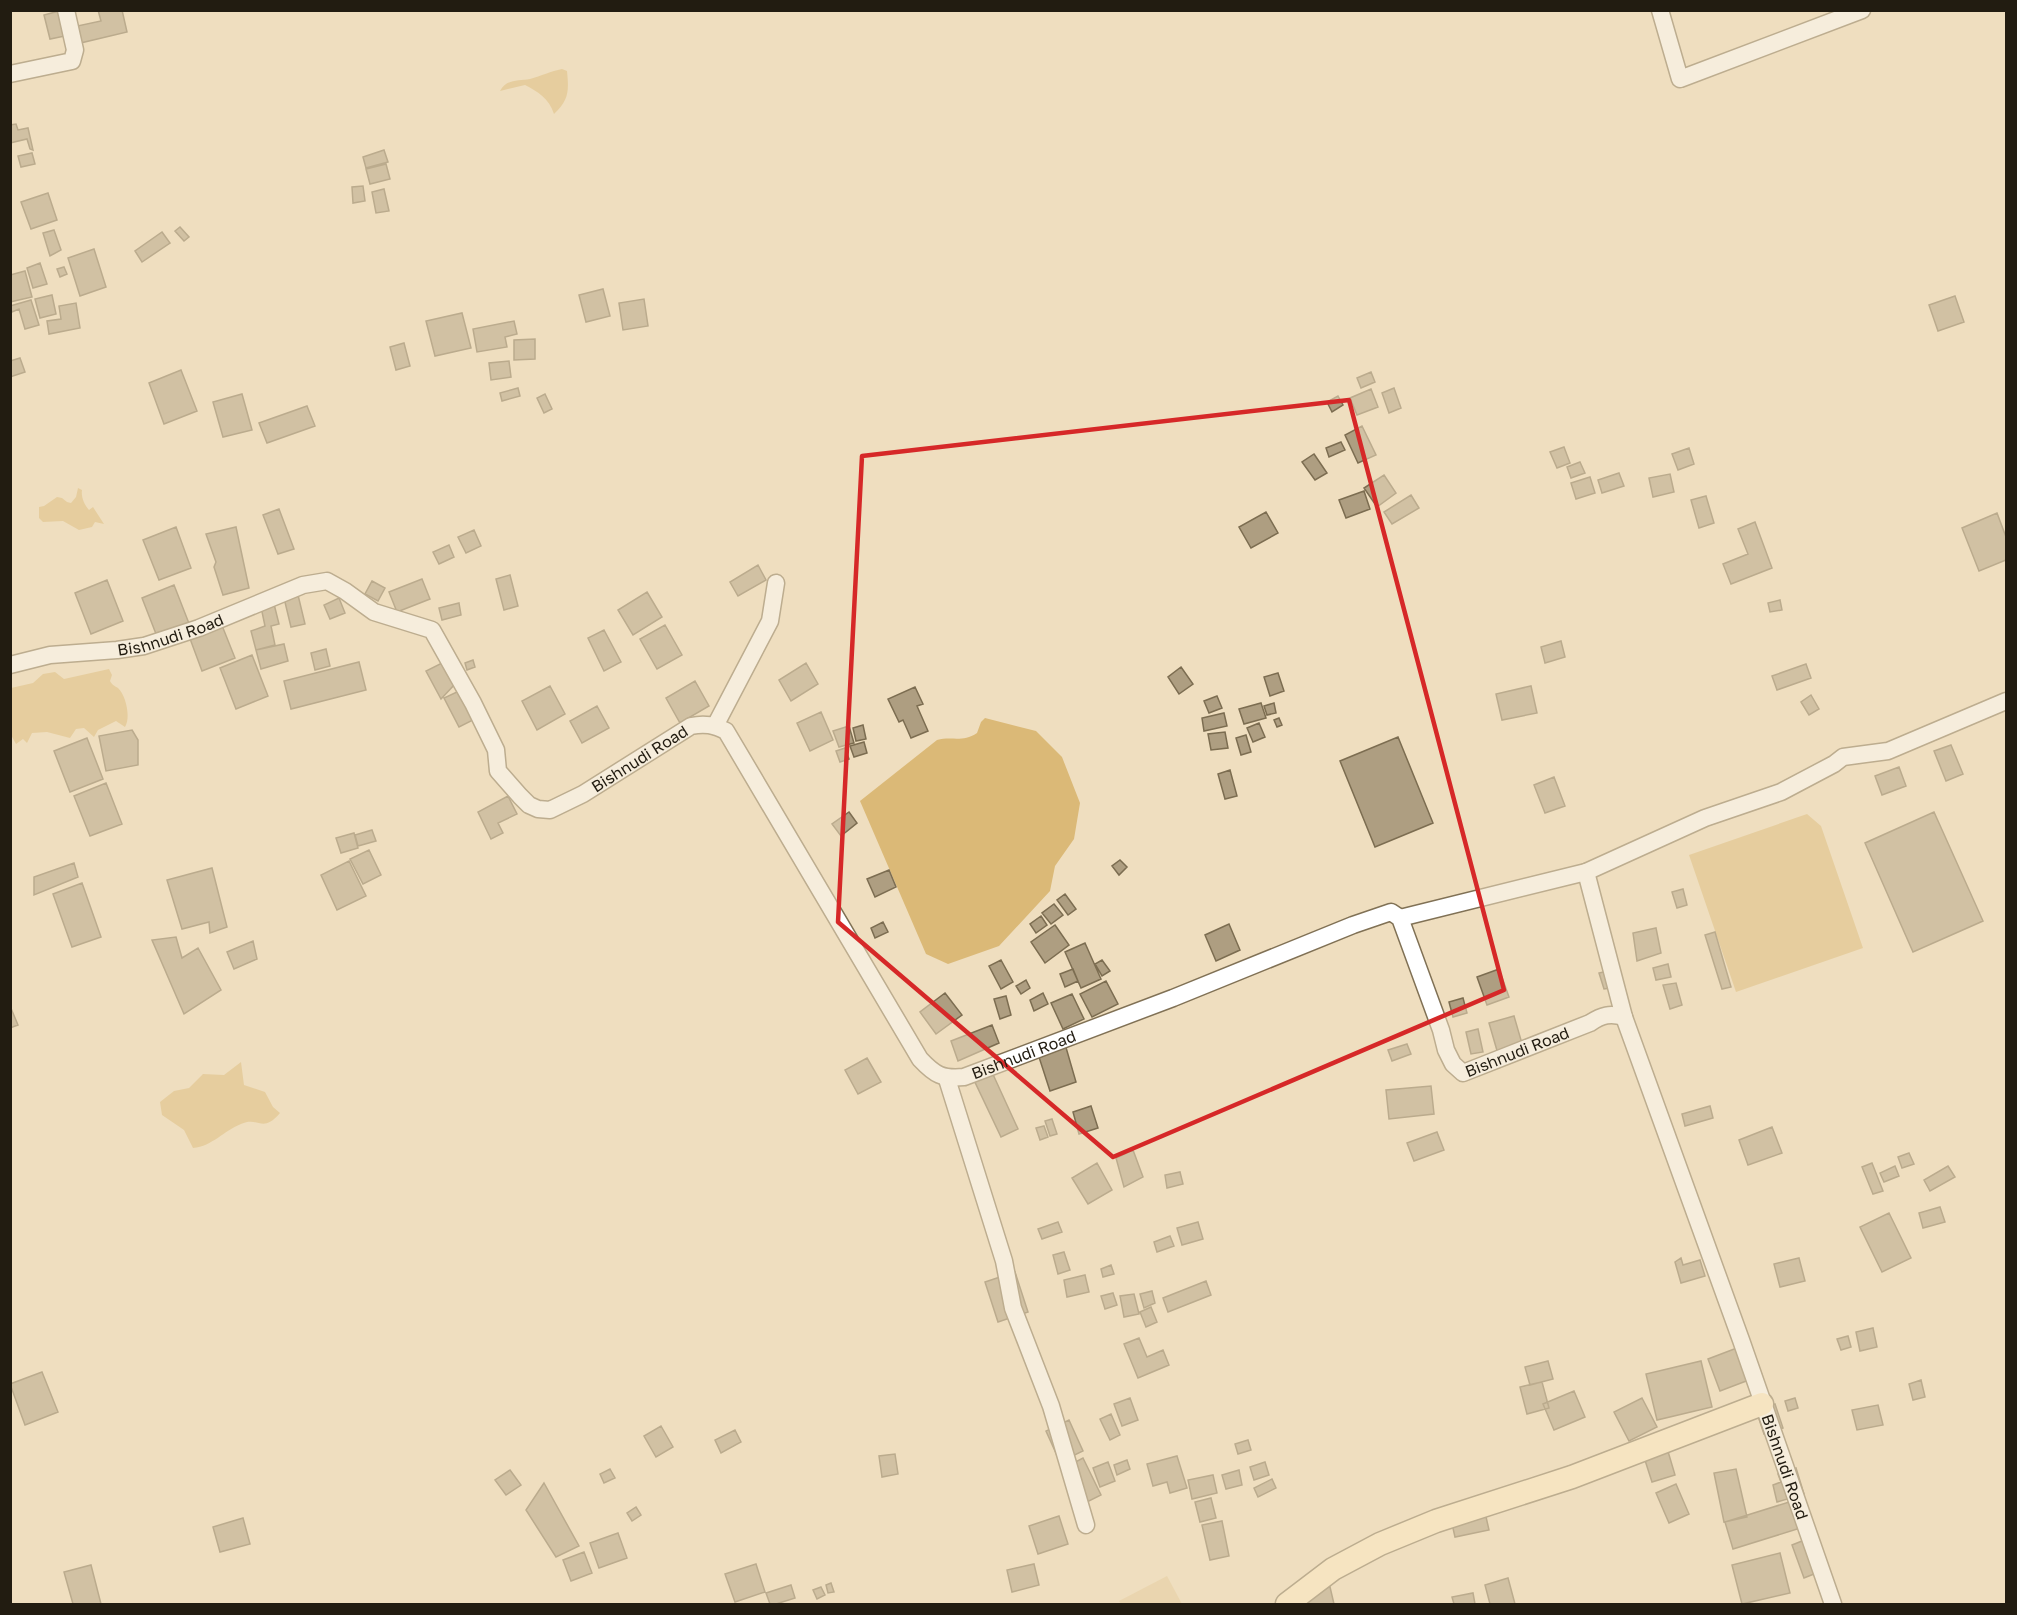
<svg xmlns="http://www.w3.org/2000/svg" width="2017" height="1615" font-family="'Golos Text',sans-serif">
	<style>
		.green { fill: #e5cb9b }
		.water { fill: #dbb977 }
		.building { fill: #ae9e81; stroke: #7c6d51; stroke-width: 1.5 }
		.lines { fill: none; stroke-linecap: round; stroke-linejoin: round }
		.street-casing { stroke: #807155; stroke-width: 19 }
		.secondary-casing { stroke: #807155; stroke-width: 25 }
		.street { stroke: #fff; stroke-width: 16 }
		.secondary { stroke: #feecc4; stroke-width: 22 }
		.marked { fill: none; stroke: #d62828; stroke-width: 4.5; stroke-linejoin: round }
		.labels { text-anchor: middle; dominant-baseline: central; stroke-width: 5; stroke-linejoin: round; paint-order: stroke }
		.street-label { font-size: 16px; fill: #221c11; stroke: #fcebcc }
	</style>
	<rect width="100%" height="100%" fill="#efdebf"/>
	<path class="green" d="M1167 1576 1182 1604H1121L1119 1601Z"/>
	<path class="water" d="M562 69 567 71C569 91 569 100 554 114 549 98 538 92 525 85L500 91C506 79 518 81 530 79 541 76 551 71 562 69Z
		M78 488 82 490C81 497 84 504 89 510L93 507 104 524 95 522 92 527 79 530 63 521 43 522 39 518V507L44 506 57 497 62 498 67 502 71 503 76 497Z
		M109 669 112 675 110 681C112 685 115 686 118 688 126 695 131 718 125 727L116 721 98 730 94 737 84 728 76 729 70 738 47 732 32 733 27 743 23 739 16 744 11 735V688L33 683 43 674 55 672 64 679Z
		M985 718 1036 731 1062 757 1080 803 1074 839 1055 866 1050 891 999 946 948 964 926 954 860 801 937 740C952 736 962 743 977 733L981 722Z
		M1807 814 1821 826 1863 948 1736 992 1689 855Z
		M241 1062 244 1085 265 1092 273 1107 280 1113C262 1134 259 1116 241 1124 223 1131 213 1146 193 1148L184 1130 162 1115 160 1102 174 1091 189 1088 203 1074 224 1075Z"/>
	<path class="building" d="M98 10H122L127 32 72 45 68 28 101 21Z
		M59 11 65 36 50 39 44 15Z
		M16 124 18 130 28 128 33 150 30 149 27 139 10 143V125Z
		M384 150 388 162 366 168 363 157Z
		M32 153 35 164 21 167 18 156Z
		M386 164 390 179 370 184 366 169Z
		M363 186 365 201 353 203 352 187Z
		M384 189 389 211 376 213 372 192Z
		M48 193 57 220 31 229 21 202Z
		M180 227 189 237 184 241 175 231Z
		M54 230 61 250 50 256 43 233Z
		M162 232 170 243 142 262 135 251Z
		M94 249 106 287 80 296 68 258Z
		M40 263 47 284 33 288 27 268Z
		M64 267 67 274 60 277 57 269Z
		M25 271 32 297 10 302V275Z
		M603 289 610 316 586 322 579 295Z
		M52 295 56 314 40 318 35 299Z
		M1955 296 1964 322 1938 331 1929 305Z
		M644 299 648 326 623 330 619 303Z
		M31 300 39 325 25 329 19 309 12 312 10 306Z
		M76 303 80 328 49 334 47 321 61 319 59 306Z
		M462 313 471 348 435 356 426 321Z
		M514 321 517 334 505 337 507 347 477 352 473 329Z
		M535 339V359L514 360V340Z
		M404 343 410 366 396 370 390 347Z
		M20 358 25 372 10 377V361Z
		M509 361 511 377 491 380 489 363Z
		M181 370 197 411 164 424 149 383Z
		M1371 372 1375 382 1361 388 1357 378Z
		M518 388 520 396 502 401 500 393Z
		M1394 388 1401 408 1389 413 1382 393Z
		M1371 389 1378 407 1357 415 1350 398Z
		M242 394 252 430 223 437 213 402Z
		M545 394 552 409 544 413 537 398Z
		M1338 396 1343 405 1332 412 1327 402Z
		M307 406 315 426 267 443 259 423Z
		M1362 426 1376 455 1358 463 1345 435Z
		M1341 442 1345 450 1329 457 1326 448Z
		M1564 447 1570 463 1557 468 1550 452Z
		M1689 448 1694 464 1678 470 1672 454Z
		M1314 454 1327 473 1315 480 1302 462Z
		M1580 462 1585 473 1571 478 1567 467Z
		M1619 473 1624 486 1602 493 1598 480Z
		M1670 474 1674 492 1653 497 1649 478Z
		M1384 475 1396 493 1377 507 1364 488Z
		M1590 477 1595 493 1576 499 1571 483Z
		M1364 491 1370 509 1346 518 1339 500Z
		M1411 495 1419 508 1392 524 1384 512Z
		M1706 496 1714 523 1699 528 1691 500Z
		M279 509 294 549 278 554 263 515Z
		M1266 512 1278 533 1251 548 1239 527Z
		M1997 513 2006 537V560L1979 571 1962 528Z
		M1755 522 1772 568 1731 584 1723 564 1748 554 1738 529Z
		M176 527 191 568 159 580 143 540Z
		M236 527 249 588 223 595 214 567 216 562 206 534Z
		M474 530 481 546 466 553 458 537Z
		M449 545 454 557 439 564 433 552Z
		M758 565 766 580 738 596 730 582Z
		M510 575 518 606 504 610 496 579Z
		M422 579 430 599 397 612 389 592Z
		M107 580 123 621 91 634 75 593Z
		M372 581 385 588 378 601 365 594Z
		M174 585 190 626 158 639 142 598Z
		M647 592 662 617 633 635 618 610Z
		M298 595 305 624 291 627 284 598Z
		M339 598 345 613 330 619 324 605Z
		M1780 600 1782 610 1770 612 1768 603Z
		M459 603 461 615 442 620 439 608Z
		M274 604 279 624 271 626 275 645 256 650 251 631 265 626 261 607Z
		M221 623 235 658 202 671 189 636Z
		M665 625 682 655 657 669 640 639Z
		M604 630 621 662 604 671 588 638Z
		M1561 641 1565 657 1545 663 1541 647Z
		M284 644 288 661 261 669 256 650Z
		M326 649 330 666 315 670 311 653Z
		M252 655 268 696 236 709 220 668Z
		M473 660 475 667 467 670 465 663Z
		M359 662 366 690 291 709 284 681Z
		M444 662 455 684 441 699 426 671Z
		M806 663 818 684 791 701 779 680Z
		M1806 664 1811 678 1777 690 1772 676Z
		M1181 667 1193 684 1179 694 1168 677Z
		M1278 673 1284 691 1270 696 1264 677Z
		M695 681 709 706 680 723 666 698Z
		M550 686 565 714 537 730 522 701Z
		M1531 686 1537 713 1502 720 1496 694Z
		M915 687 923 704 917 706 928 731 911 738 903 720 899 722 888 699Z
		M459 691 473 720 459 727 444 698Z
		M1811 695 1819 709 1809 715 1801 702Z
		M1217 696 1222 708 1209 713 1204 701Z
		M1261 703 1266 718 1244 724 1239 709Z
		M1274 703 1276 713 1267 715 1264 706Z
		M597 706 609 728 582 743 570 721Z
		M821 712 833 740 810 751 797 723Z
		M1224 713 1227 726 1204 731 1202 718Z
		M1279 718 1282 725 1277 727 1274 720Z
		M1259 723 1265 737 1253 742 1247 728Z
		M863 725 866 739 856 741 853 728Z
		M849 726 854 743 839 747 833 731Z
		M132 730 138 740V765L106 771 99 736Z
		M1225 732 1228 748 1211 750 1208 734Z
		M1246 735 1251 752 1241 755 1236 738Z
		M1398 737 1433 823 1375 847 1340 761Z
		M87 738 103 779 70 792 54 751Z
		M864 742 867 753 854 757 850 746Z
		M1951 745 1963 774 1946 781 1934 751Z
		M845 748 849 759 840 762 836 751Z
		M1899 767 1906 786 1882 795 1875 776Z
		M1230 770 1237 796 1225 799 1218 774Z
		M1554 777 1565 806 1545 813 1534 785Z
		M106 783 122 824 90 836 74 796Z
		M508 796 517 814 498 823 503 833 491 839 478 812Z
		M849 812 857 823 841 836 832 824Z
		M1934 812 1983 921 1913 952 1865 843Z
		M372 830 376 841 358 846 355 835Z
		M354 833 358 848 341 853 336 838Z
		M369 850 381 875 363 884 350 859Z
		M1120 860 1127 867 1119 875 1112 866Z
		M349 861 366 896 337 910 321 875Z
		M74 863 78 877 34 895V877Z
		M212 868 227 927 210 933 209 922 182 929 167 880Z
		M889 870 896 887 875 897 867 879Z
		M82 883 101 937 72 947 53 894Z
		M1683 889 1687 905 1677 908 1672 892Z
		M1065 894 1076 909 1068 915 1057 900Z
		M1054 904 1063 915 1051 924 1042 913Z
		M1041 916 1047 925 1036 933 1030 924Z
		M883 922 888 932 875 938 871 928Z
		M1229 924 1240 950 1216 961 1205 935Z
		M1055 925 1069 945 1045 963 1031 942Z
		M1656 928 1661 953 1637 961 1633 933Z
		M1715 932 1731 987 1722 989 1705 935Z
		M176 937 182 958 198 948 221 990 184 1014 152 940Z
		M253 941 257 959 234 969 227 952Z
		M1085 943 1101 979 1081 988 1065 952Z
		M1001 960 1013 982 1001 989 989 966Z
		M1102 960 1110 971 1102 976 1095 964Z
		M1668 964 1671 977 1656 980 1653 968Z
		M1073 969 1078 981 1065 987 1060 974Z
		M1499 969 1509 997 1487 1005 1477 977Z
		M1608 971 1611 988 1604 989 1599 973Z
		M1026 980 1030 988 1021 994 1016 986Z
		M1106 981 1118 1004 1092 1017 1080 994Z
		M1676 983 1682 1005 1670 1009 1663 985Z
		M945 993 962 1015 936 1034 920 1012Z
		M1043 993 1048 1004 1034 1011 1030 1000Z
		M1072 994 1084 1019 1063 1029 1051 1003Z
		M1006 996 1011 1015 1000 1019 994 999Z
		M1463 998 1467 1013 1453 1017 1449 1002Z
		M10 1006 18 1025 10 1028Z
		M1514 1016 1523 1047 1498 1054 1489 1023Z
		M992 1025 999 1043 958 1061 951 1041Z
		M1478 1029 1483 1052 1471 1054 1466 1032Z
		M1065 1044 1076 1082 1050 1091 1038 1054Z
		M1407 1044 1411 1054 1392 1061 1388 1050Z
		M867 1058 881 1082 858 1094 845 1070Z
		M991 1070 1018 1129 1001 1137 973 1078Z
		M1431 1086 1434 1114 1389 1119 1386 1090Z
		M1091 1106 1098 1128 1079 1134 1073 1112Z
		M1710 1106 1713 1118 1685 1126 1682 1114Z
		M1052 1119 1057 1134 1050 1136 1045 1121Z
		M1044 1126 1048 1137 1040 1140 1036 1128Z
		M1772 1127 1782 1153 1748 1165 1739 1140Z
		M1437 1132 1444 1150 1414 1161 1407 1143Z
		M1133 1150 1143 1177 1124 1187 1116 1158Z
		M1909 1153 1914 1164 1902 1168 1898 1157Z
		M1097 1163 1112 1190 1088 1204 1072 1178Z
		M1872 1163 1883 1191 1873 1194 1862 1167Z
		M1895 1166 1899 1176 1884 1182 1880 1173Z
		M1948 1166 1955 1177 1930 1191 1924 1180Z
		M1180 1172 1183 1184 1167 1188 1165 1175Z
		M1940 1207 1945 1222 1923 1228 1919 1213Z
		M1889 1213 1911 1258 1882 1272 1860 1227Z
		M1058 1222 1062 1232 1042 1239 1038 1229Z
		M1198 1222 1203 1239 1182 1245 1177 1228Z
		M1170 1236 1174 1246 1157 1252 1154 1242Z
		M1064 1252 1070 1270 1058 1274 1053 1255Z
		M1681 1258 1683 1265 1700 1260 1705 1276 1681 1283 1675 1262Z
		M1799 1258 1805 1281 1780 1287 1774 1264Z
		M1111 1265 1114 1274 1103 1277 1101 1269Z
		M1015 1272 1028 1312 998 1322 985 1282Z
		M1085 1275 1089 1292 1067 1297 1064 1280Z
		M1206 1281 1211 1295 1168 1312 1163 1298Z
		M1152 1291 1155 1303 1144 1308 1140 1294Z
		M1113 1293 1117 1305 1105 1309 1101 1296Z
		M1134 1294 1139 1314 1124 1317 1120 1296Z
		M1151 1307 1157 1322 1146 1327 1140 1312Z
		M1873 1328 1877 1347 1860 1351 1856 1332Z
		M1848 1336 1851 1347 1841 1350 1837 1339Z
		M1139 1338 1147 1357 1163 1350 1169 1365 1138 1378 1124 1344Z
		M1750 1343 1762 1375 1720 1391 1708 1359Z
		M1548 1361 1553 1379 1530 1385 1525 1367Z
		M1701 1361 1712 1407 1657 1420 1646 1374Z
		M42 1372 58 1412 25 1425 10 1384Z
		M1921 1380 1925 1397 1913 1400 1909 1384Z
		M1542 1382 1549 1408 1527 1414 1520 1387Z
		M1574 1391 1585 1417 1554 1430 1543 1404Z
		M1130 1398 1138 1420 1122 1426 1114 1404Z
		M1642 1398 1657 1427 1629 1441 1614 1412Z
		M1795 1398 1798 1408 1788 1411 1785 1401Z
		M1775 1404 1783 1428 1764 1434 1756 1410Z
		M1878 1405 1883 1425 1857 1430 1852 1410Z
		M1111 1414 1120 1435 1110 1440 1100 1419Z
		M1069 1420 1083 1451 1060 1462 1046 1431Z
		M661 1426 673 1447 656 1457 644 1436Z
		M735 1430 741 1442 721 1453 715 1440Z
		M1248 1440 1251 1450 1238 1454 1235 1444Z
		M1667 1448 1675 1475 1652 1482 1643 1454Z
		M895 1454 898 1474 882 1477 879 1456Z
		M1177 1456 1187 1488 1170 1493 1167 1482 1153 1486 1147 1464Z
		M1083 1458 1101 1495 1081 1505 1062 1469Z
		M1127 1460 1130 1469 1117 1475 1114 1465Z
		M1108 1462 1115 1481 1100 1487 1093 1468Z
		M1265 1462 1269 1475 1254 1480 1250 1467Z
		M1796 1468 1804 1494 1777 1502 1773 1485 1781 1482 1778 1474Z
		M610 1469 615 1478 604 1483 600 1474Z
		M1736 1469 1747 1517 1724 1522 1714 1473Z
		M510 1470 521 1485 506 1495 495 1480Z
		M1239 1470 1242 1485 1226 1489 1222 1475Z
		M1213 1475 1217 1493 1192 1499 1188 1480Z
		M1272 1479 1276 1488 1258 1497 1254 1488Z
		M544 1483 579 1546 556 1557 526 1510Z
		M1676 1484 1689 1514 1669 1523 1656 1493Z
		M1211 1498 1216 1518 1200 1522 1195 1502Z
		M1802 1498 1810 1525 1733 1549 1725 1522Z
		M636 1507 641 1515 632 1521 627 1513Z
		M1484 1508 1489 1530 1455 1537 1450 1515Z
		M1059 1516 1068 1544 1038 1554 1029 1526Z
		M243 1518 250 1544 220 1552 213 1527Z
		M1222 1521 1229 1556 1210 1560 1202 1525Z
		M618 1533 627 1558 599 1568 590 1543Z
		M1812 1537 1824 1570 1804 1578 1792 1545Z
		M584 1552 592 1573 571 1581 563 1560Z
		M1780 1553 1790 1593 1742 1604 1732 1565Z
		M756 1564 765 1592 735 1602 725 1574Z
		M1034 1564 1039 1585 1012 1592 1007 1570Z
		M91 1565 101 1604H73L64 1572Z
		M1508 1578 1515 1604H1490L1485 1585Z
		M831 1583 834 1592 828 1593 826 1585Z
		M791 1585 795 1598 776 1604H770L766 1593Z
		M821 1587 825 1595 817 1599 813 1590Z
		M1330 1587 1334 1604H1306L1303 1593Z
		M1473 1593 1475 1604H1454L1452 1597Z"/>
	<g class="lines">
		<g class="street-casing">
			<g id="street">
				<path d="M1660 10 1680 79 1862 10"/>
				<path d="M10 74 72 61 75 50 66 10"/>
				<path id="s1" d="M10 665 50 655 117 650 144 646 199 628 303 585 327 581 345 591 374 612 432 630 473 703 496 750 498 771 520 796 529 805 538 809 550 810 583 794 691 726C705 723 714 725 726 731L920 1059C935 1075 942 1079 964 1077L1173 998 1353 925 1391 912 1400 918 1441 1030 1446 1050 1453 1064 1463 1073 1590 1023C1602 1015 1610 1013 1624 1017L1741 1340 1833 1604"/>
				<path d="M715 726 770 621 776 583"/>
				<path d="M1586 872 1624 1017"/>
				<path d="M1400 918 1586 872 1705 818 1781 792 1834 764 1843 757 1888 751 2006 701"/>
				<path d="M947 1079 1004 1261 1013 1308 1051 1406 1086 1525"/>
			</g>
		</g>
		<g class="secondary-casing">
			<path id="secondary" d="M1287 1604 1333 1569 1380 1544 1436 1521 1572 1477 1762 1404"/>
		</g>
		<use href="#street" class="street"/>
		<use href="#secondary" class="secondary"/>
	</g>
	<path d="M0 0H2017V1615H0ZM1349 400 1504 990 1113 1157 838 922 862 456Z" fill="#efdebf" fill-opacity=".55" fill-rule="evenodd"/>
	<path class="marked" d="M1349 400 1504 990 1113 1157 838 922 862 456Z"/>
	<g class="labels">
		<g class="street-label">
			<text stroke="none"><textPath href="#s1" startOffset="164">Bishnudi Road</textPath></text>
			<text stroke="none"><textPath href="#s1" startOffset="776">Bishnudi Road</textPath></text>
			<text stroke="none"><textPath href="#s1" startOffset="2000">Bishnudi Road</textPath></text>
			<text stroke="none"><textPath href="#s1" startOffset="1368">Bishnudi Road</textPath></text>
			<text stroke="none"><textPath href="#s1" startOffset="2592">Bishnudi Road</textPath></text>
		</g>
	</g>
	<rect width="2017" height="1615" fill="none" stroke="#221c11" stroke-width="24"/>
</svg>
